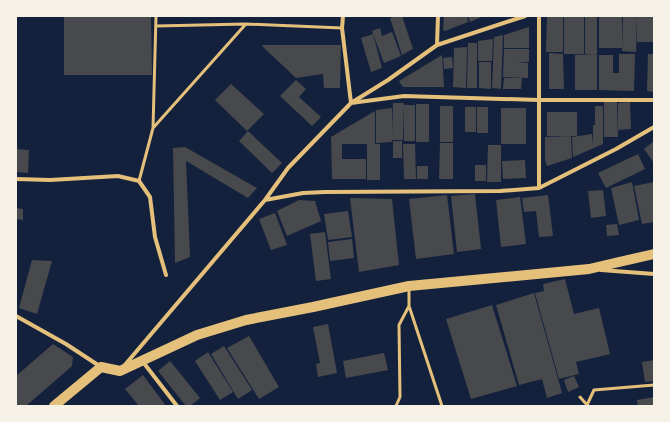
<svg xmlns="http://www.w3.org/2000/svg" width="670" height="422" font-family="'Roboto Serif',serif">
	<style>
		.building { fill: #48494c }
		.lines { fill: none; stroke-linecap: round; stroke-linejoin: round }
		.service { stroke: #e5c07b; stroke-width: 3 }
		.minor { stroke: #e5c07b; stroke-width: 4 }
		.trunk { stroke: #e5c07b; stroke-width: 10 }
	</style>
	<rect width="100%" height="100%" fill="#14213d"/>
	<path class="building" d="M64 16H151L152 75H64Z
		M396 16H402L413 49 402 55 390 18Z
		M444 16H467L468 22 445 31 443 30Z
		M468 16H484L470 22Z
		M585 16H597V54H585Z
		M599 16H622V48H599Z
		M623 16H637L636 52 622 51Z
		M637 16H654V42H637Z
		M547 17H563V52H546Z
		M564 17H584V54H564Z
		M529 27V48H504V35Z
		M380 28 382 36 392 32 401 56 384 63 372 31Z
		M373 34 382 68 371 72 361 38Z
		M503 35 501 89 492 88 494 37Z
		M493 39 492 61H478V41Z
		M468 43H477V88H467Z
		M263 45H341L340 88H324L323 74 296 78 262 46Z
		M467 47 466 88 453 87 454 48Z
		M504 49H529V62H516L528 63V78L503 77Z
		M549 53 563 54 564 89H549Z
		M597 54V90H575V55Z
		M619 54H635L634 91 599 90V55H613V73H619Z
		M648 54H654V92L647 91Z
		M442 55 444 87H403L399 81Z
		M452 57 453 68 444 69 443 58Z
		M479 62H491V89L479 88Z
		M504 78H522L521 89H503Z
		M296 80 306 89 299 97 321 117 312 126 280 96Z
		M231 84 264 114 247 131 215 100Z
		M604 102H617L618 137H604Z
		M630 102 631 129 618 130V103Z
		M393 103H404L403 140H392V142L376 143V110L392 108V136Z
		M416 104H429V142H416Z
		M404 105H415V141H404Z
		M440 106H453V142H440Z
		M595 106H603V144L573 157 572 137 592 134 593 145V125H600H595Z
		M465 107H476V132H465Z
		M477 107H488V133H477Z
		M501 108H526V144H501Z
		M375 111V144H380V180H367V144H342V159H366V179H332L331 137Z
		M547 112H577V136H547Z
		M248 131 282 163 272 173 239 141Z
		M571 136 572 158 547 166 545 160V137Z
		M393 141H402V158H393Z
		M654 141V163L644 149Z
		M440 143H453V179H439Z
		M403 144H415L416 179H404Z
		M488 145H501V182H487Z
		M185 147 257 188 248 198 186 161 190 257 175 263 173 148Z
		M16 149 29 150 28 173 16 172Z
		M638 154 645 169 606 188 598 173Z
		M525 160 526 178 503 179 502 161Z
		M475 165H486V181H475Z
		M417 166H428V179H417Z
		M632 182 639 220 619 225 611 188Z
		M654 182V222L642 224 634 186Z
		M603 190 606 216 591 218 588 191Z
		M475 194 481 249 457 252 451 196Z
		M447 195 454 254 416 259 409 199Z
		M548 195 553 236 539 237 536 211 524 212 522 198Z
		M520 197 526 244 501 247 496 200Z
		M350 198 392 199 399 265 359 272Z
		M299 200 315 201 321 221 287 236 277 211Z
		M16 208 23 209V220L16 219Z
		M348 211 352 237 328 240 324 214Z
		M275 213 287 245 271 250 259 219Z
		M617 224 619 235 607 236 606 225Z
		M325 232 331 279 316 281 310 234Z
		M352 239 354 258 330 261 328 242Z
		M32 260 52 261 37 314 19 308Z
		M565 279 574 314 599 308 610 354 576 362 579 374 559 379 535 293 544 291 543 284Z
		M534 293 562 393 547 398 542 379 519 385 496 305Z
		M492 305 517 386 471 399 446 319Z
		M328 324 337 373 318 377 316 364 320 363 313 327Z
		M249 336 279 387 259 399 227 348Z
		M53 344 73 357 72 366 26 406H16V376Z
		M224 346 252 390 238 399 211 354Z
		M208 352 233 392 220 400 195 361Z
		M384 353 388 370 346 378 343 361Z
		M654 360V381L645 382 642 362Z
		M170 361 200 398 190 406H186L158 371Z
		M143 375 166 406H139L125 389Z
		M574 376 579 387 568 392 564 380Z
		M654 397V406H638L637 400Z"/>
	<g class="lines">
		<path class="service" d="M156 26 246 24 342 28
			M153 128 245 25
			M139 181 153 128 156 16
			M409 287V306L442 406
			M580 397 588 406
			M587 405 594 390 654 385
			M396 406 400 397 399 325 409 306"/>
		<path class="minor" d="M343 16 342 28 351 103 404 96 539 100H654
			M437 45 438 16
			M16 179 50 180 118 176 139 181 150 197 155 237 166 275
			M539 188V16
			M265 200 303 193 325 192 500 191 539 188 616 149 654 127
			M601 270 654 274
			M16 316 66 344 101 367
			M143 362 177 406
			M124 366 265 200 288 168 351 103 388 80 437 45 525 16"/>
		<path class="trunk" d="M54 406 101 367 120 371 197 335 246 320 313 307 409 286 589 269 654 254"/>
	</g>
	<rect width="670" height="422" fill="none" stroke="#f6f1e7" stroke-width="34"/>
</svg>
